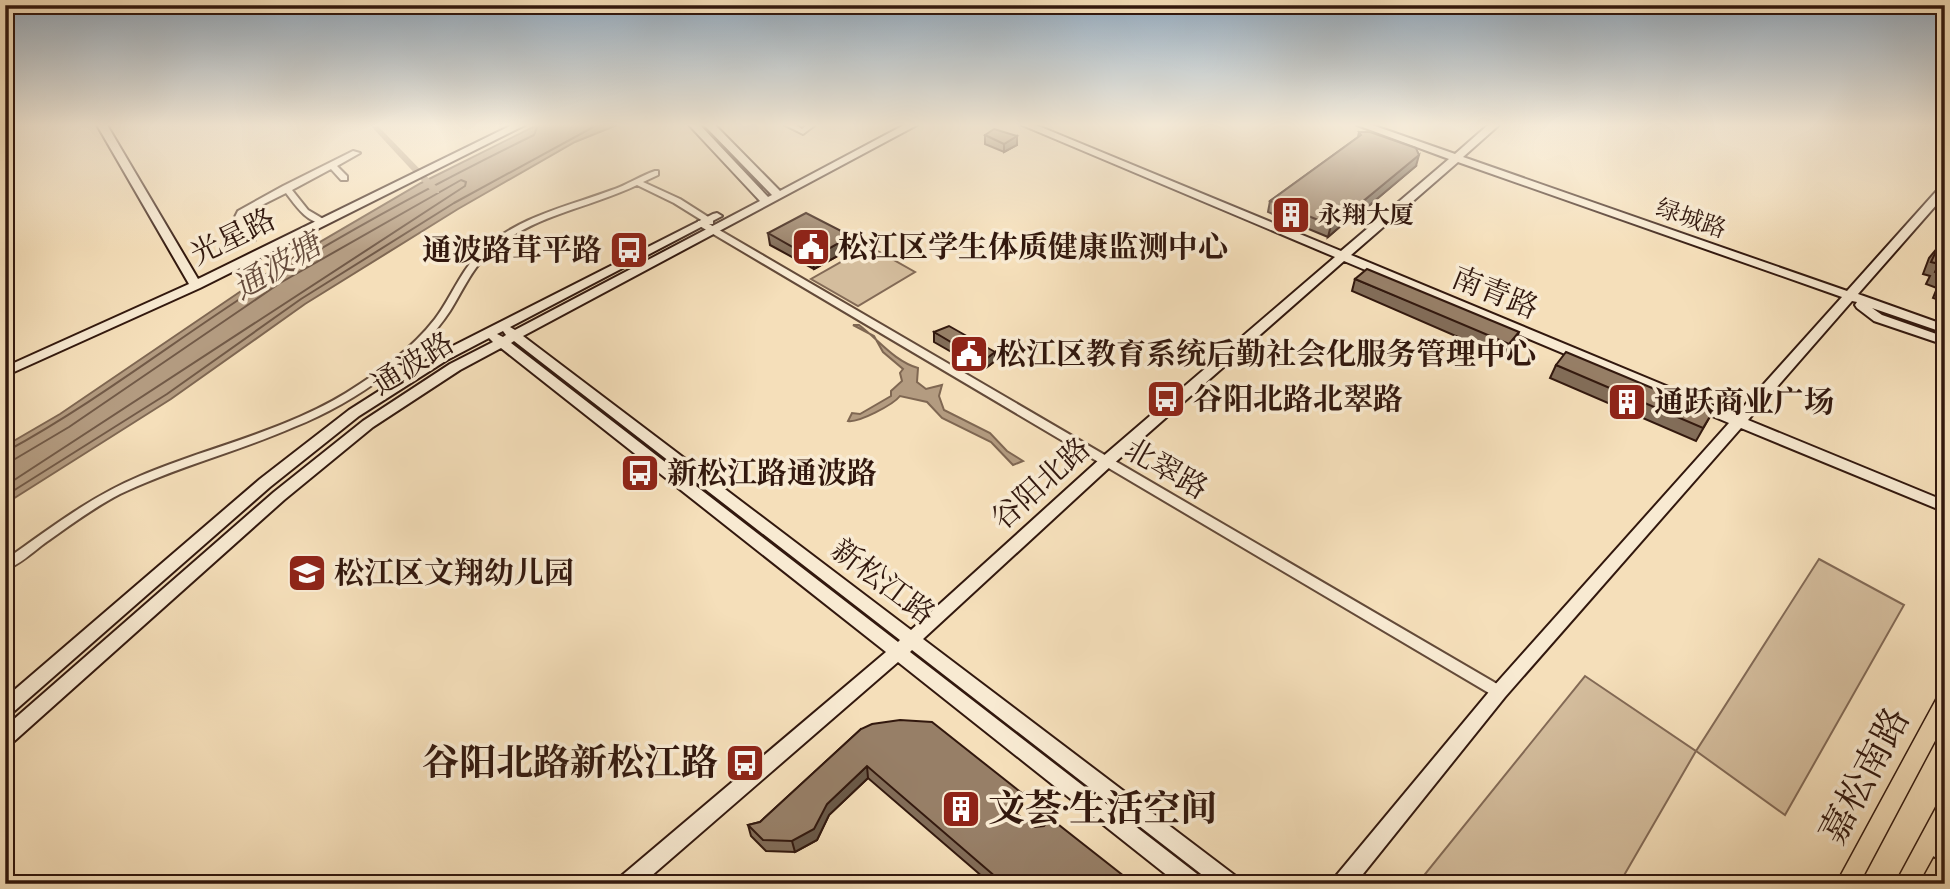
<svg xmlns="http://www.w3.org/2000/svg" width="1950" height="889" font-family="'IM FELL Double Pica','Noto Serif SC',serif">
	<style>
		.green { fill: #d4bd9d; stroke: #836a56; stroke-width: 2 }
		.water { fill: #b39b80; stroke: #7f6752; stroke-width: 2 }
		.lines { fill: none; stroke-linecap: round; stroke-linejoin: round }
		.shore { stroke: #725a47; stroke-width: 2 }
		.canal { fill: #b39b80; fill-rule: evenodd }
		.street-casing { stroke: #634a39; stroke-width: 4 }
		.secondary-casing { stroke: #32180e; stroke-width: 4 }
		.primary-casing { stroke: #32180e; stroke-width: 3 }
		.street { fill: #f8ead2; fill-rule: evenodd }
		.secondary { fill: #f8ead2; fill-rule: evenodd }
		.primary { fill: #f5dfba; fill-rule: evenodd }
		.wall { fill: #826d59; stroke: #32180e; stroke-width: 2 }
		.shaded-wall { fill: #6a5948; stroke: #32180e; stroke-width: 2 }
		.building { fill: #977f67; stroke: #32180e; stroke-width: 2 }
		.labels { text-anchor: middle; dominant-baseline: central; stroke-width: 7; stroke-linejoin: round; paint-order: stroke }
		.far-poi-label { font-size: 24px; font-weight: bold; fill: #32180e; stroke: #f8ead2; text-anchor: start }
		.far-street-label { font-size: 24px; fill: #32180e; stroke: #f8ead2 }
		.street-label { font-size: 30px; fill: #32180e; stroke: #f8ead2 }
		.poi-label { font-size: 30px; font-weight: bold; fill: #32180e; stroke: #f8ead2; text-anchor: start }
		.water-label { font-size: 32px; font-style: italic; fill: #664c3c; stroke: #f8ead2 }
		.near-poi-label { font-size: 37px; font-weight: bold; fill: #32180e; stroke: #f8ead2; text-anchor: end }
		.near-street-label { font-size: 37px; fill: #32180e; stroke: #f8ead2 }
	</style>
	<rect width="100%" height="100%" fill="#f5dfba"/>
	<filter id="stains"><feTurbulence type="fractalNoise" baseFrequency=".00286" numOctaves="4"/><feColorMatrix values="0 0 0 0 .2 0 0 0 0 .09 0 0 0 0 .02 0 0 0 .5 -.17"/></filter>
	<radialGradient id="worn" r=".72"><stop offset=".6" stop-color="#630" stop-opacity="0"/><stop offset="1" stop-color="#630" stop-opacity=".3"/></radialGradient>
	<path class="green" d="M869 246 915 272 858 306 811 279Z
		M1819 559 1904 605 1785 815 1696 751 1619 884H1417L1585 676 1696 751Z"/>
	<path class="water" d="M537 125H617L575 142 458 209 305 304 171 399 5 504V446L60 414 272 270 421 183Z
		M853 325H859C879 340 894 361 918 368L917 382 926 389 942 385 939 396 944 410 990 433 1007 451 1023 461 1013 465 991 442 942 418 927 402 900 396C893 405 858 423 848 421L852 413 860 414 891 396V391L902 381 900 373 903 369 883 352 874 336Z"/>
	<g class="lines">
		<path class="shore" d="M5 452C101 400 185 332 277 275 360 224 446 178 534 135L538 125
			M5 461 15 459 69 427 280 283 461 180 466 182 465 186 5 486
			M5 496 167 394 301 299 454 203 597 125"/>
		<path class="canal" d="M370 125H377L439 189V193H433Z"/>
		<g class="street-casing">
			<path id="street" d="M785 125H795L802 129 807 125H815L803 134Z
				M353 151 360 153 337 166 347 176V180H341L331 169 292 190 308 210 325 220V224C307 223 296 206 286 193L244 214 242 219 255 236V240C235 249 233 247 221 230L236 221 234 219 238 211 283 186ZM239 226 247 237 239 241 230 231Z
				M655 171H658V175L643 182 680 199 713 220V224H709L1504 688 1505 692 1504 696 1499 698 1494 696 698 225V221H703L674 203 637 185C587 209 531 215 488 254 471 270 462 292 450 311 433 337 411 357 386 375 358 396 327 414 294 427 237 452 176 467 120 494 93 508 69 526 45 543 32 553 19 565 5 570V560C49 529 90 497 140 476 208 447 282 432 346 393 378 373 411 350 435 319 451 298 460 272 479 253 516 217 566 207 612 190 627 185 640 176 655 171Z"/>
		</g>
		<g class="secondary-casing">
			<path id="secondary" d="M97 125H107L198 279 512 125H525L200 288 5 376V367L189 284Z
				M689 125H700L768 197 772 195 704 125H715L780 191 904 125H917L523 336 911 630 1101 458 1335 257 1022 125H1036L1341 251 1449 159 1357 125H1372L1455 154 1488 125H1499L1463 157 1847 291 1941 186 1945 185V195L1858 294 1945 325V333L1872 308 1882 315 1945 337V345L1874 321 1857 308 1855 305 1857 302 1852 301 1748 420 1945 501V512L1741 428 1505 697 1355 884H1332L1335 877 1493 687 1729 423 1344 261 1111 466 923 639 1237 877 1240 884H1214L912 650 910 652 1201 877 1204 884H1178L898 662 642 884H617L620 877 886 652 501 348 460 370 373 427 284 500 11 744 5 746V727L274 492 363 421 450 364 493 342 489 338 447 360 359 416 270 487 11 714 5 717V698L260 479 349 410 437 354 713 214 717 213 722 216 510 327 515 330 760 201ZM1458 162 1842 297 1736 415 1351 255ZM503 331 506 335 503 337 497 334ZM514 341 900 640 898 642 511 343Z
				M1930 835 1945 842V862L1923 851 1920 844 1923 837Z"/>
		</g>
		<g class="primary-casing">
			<path id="primary" d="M1945 694V722L1859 884H1836L1938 696Z
				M1945 803V835L1918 884H1895L1937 806Z"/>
		</g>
		<use href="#street" class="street"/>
		<use href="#secondary" class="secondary"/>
		<use href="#primary" class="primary"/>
	</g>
	<path class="wall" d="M1359 132 1416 166 1353 219 1350 218 1328 237 1268 212 1270 201 1358 137Z
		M985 135 1017 136V145L1004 152 985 144Z
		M768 233 851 236 852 248 814 269 770 245Z
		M1945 245V302L1933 298 1937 288 1926 284 1930 276 1923 274 1929 258 1938 247 1943 248Z
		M1355 279 1514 344 1504 357 1352 291Z
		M934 332 995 361 983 370 934 342Z
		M1556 365 1712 413 1696 441 1550 378Z
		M861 729 1022 805 1016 814 1035 827 1134 884H991L868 778 829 815 817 840 795 852 766 851 751 836 748 825 760 822Z"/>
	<path class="shaded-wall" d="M1017 136V145L1004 152V144Z
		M1419 155 1416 166 1353 219 1356 207Z
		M1353 206 1350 218 1328 237 1331 225Z
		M851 236 852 248 814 269 812 258Z
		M1519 332 1514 344 1504 357 1509 344Z
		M995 352V361L983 370V361Z
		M867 766 868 778 829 815 817 840 795 852 792 841 827 804Z
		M1023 794 1022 805 1011 822V810Z"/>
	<path class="building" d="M994 129 1017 136 1004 144 985 135Z
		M1359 132H1370L1416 148 1419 155 1356 207 1353 206 1331 225 1270 201 1361 135Z
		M806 213 851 236 812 258 768 233Z
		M1938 247 1945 248V276L1935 272 1939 264 1931 262Z
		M1367 269 1519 332 1509 344 1355 279Z
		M949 326 995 352 983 361 934 332Z
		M1566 352 1712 413 1703 428 1556 365Z
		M900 720 932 722 1023 794 1011 810 1035 827 1044 826 1050 818 1134 884H1004L867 766 827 804 814 829 792 841 763 840 748 825 760 822 861 729 872 724Z"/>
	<linearGradient id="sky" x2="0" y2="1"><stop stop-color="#93aabe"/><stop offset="0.5" stop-color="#faf1e0"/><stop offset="1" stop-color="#faf1e0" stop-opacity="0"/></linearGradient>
	<rect width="1950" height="250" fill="url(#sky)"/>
	<defs>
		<g id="building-square" transform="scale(2.0125)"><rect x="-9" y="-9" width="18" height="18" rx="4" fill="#8f2418" stroke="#f8ead2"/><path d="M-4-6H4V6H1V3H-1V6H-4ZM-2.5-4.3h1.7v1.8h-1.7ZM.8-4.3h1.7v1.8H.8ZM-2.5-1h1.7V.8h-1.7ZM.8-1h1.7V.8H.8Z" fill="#fff"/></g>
		<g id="civic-square" transform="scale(2.0125)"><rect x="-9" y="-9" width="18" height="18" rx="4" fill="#8f2418" stroke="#f8ead2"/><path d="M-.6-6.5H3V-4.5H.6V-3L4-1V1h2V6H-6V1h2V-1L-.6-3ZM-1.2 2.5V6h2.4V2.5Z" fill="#fff"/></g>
		<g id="bus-square" transform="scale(2.0125)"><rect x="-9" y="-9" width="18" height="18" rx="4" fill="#8f2418" stroke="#f8ead2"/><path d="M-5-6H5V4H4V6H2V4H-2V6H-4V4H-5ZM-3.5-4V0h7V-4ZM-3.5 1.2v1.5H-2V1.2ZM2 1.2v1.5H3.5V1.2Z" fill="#fff"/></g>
		<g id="school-square" transform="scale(2.0125)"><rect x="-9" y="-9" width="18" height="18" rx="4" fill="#8f2418" stroke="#f8ead2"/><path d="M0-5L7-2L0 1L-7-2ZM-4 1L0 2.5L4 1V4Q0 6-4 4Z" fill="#fff"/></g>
	</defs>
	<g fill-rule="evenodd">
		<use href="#building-square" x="1291" y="215"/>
		<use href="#civic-square" x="811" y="247"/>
		<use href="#bus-square" x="629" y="250"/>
		<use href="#civic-square" x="969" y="354"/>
		<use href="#bus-square" x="1166" y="399"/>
		<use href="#building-square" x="1627" y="402"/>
		<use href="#bus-square" x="640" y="473"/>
		<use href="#school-square" x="307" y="573"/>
		<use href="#bus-square" x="745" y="763"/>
		<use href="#building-square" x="961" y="809"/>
	</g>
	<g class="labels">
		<g class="far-poi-label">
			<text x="1318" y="215">永翔大厦</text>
		</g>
		<g class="far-street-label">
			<text transform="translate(1691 219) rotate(19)">绿城路</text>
		</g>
		<g class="street-label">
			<text transform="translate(233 237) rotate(-26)">光星路</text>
			<text transform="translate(1495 293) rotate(22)">南青路</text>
			<text transform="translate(413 364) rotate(-32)">通波路</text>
			<text transform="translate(1166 469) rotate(30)">北翠路</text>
			<text transform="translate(1041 484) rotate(-42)">谷阳北路</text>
			<text transform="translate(883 582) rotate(37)">新松江路</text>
		</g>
		<g class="poi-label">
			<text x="838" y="247">松江区学生体质健康监测中心</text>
			<text x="602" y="250" text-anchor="end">通波路茸平路</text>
			<text x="996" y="354">松江区教育系统后勤社会化服务管理中心</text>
			<text x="1193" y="399">谷阳北路北翠路</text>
			<text x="1654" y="402">通跃商业广场</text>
			<text x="667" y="473">新松江路通波路</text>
			<text x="334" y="573">松江区文翔幼儿园</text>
		</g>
		<g class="water-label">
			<text transform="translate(277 267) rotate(-31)">通波塘</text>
		</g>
		<g class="near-poi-label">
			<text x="718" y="763">谷阳北路新松江路</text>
			<text x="988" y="809" text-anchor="start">文荟·生活空间</text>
		</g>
		<g class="near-street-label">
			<text transform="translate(1865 776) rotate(-62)">嘉松南路</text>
		</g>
	</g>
	<rect width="1950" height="889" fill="none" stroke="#f5dfba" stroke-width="28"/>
	<rect x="7" y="7" width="1936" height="875" fill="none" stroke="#32180e" stroke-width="3.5"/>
	<rect x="14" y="14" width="1922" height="861" fill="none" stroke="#32180e" stroke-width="2"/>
	<rect width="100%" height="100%" filter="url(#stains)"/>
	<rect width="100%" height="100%" fill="url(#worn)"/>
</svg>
